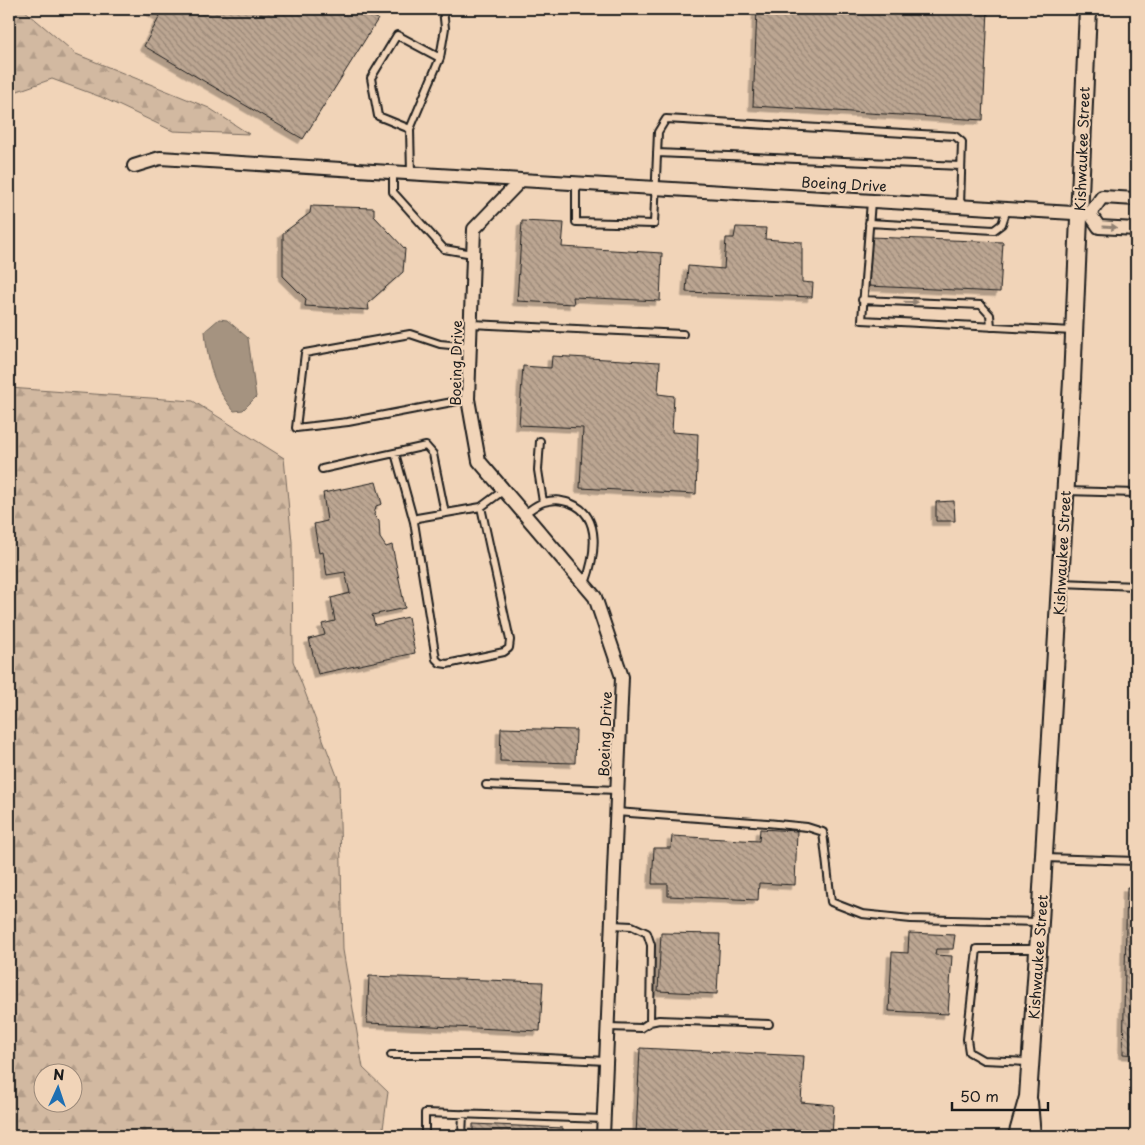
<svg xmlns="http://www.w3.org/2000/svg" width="1145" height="1145" font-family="'Playpen Sans',sans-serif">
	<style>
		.forest { fill: url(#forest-firs); stroke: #776a5e; fill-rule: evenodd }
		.water { fill: #a59380; stroke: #6e6358 }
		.building { fill: url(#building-back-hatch); stroke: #1c1c1c; filter: url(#shadow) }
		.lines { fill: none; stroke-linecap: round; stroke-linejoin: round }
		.service-casing { stroke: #1c1c1c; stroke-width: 10 }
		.minor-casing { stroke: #1c1c1c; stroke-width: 16 }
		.tertiary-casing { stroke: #1c1c1c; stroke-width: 20 }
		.service { stroke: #f1d4b8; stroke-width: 6 }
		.minor { stroke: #f1d4b8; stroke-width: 12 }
		.tertiary { stroke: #f1d4b8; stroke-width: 16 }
		.oneway { fill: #918172 }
		.labels { text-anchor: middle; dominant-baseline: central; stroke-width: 4; stroke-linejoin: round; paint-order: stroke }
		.street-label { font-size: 14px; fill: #1c1c1c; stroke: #f1d4b8 }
	</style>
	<defs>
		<pattern id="forest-firs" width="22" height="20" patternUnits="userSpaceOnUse" patternTransform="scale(1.25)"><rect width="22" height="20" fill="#d2b9a1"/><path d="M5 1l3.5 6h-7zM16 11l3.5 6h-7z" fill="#b49e8a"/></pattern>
		<pattern id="building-back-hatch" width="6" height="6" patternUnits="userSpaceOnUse" patternTransform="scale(1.25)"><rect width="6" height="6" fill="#bca692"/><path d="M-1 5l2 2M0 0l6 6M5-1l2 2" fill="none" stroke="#988676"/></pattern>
		<filter id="shadow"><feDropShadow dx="-4.5" dy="4.5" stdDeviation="0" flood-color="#0004"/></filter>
	</defs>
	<rect width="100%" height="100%" fill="#f1d4b8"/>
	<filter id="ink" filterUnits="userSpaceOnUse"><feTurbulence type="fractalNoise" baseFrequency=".02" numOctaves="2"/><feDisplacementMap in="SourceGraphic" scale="10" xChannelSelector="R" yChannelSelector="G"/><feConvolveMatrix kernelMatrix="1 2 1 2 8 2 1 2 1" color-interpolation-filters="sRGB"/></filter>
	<g filter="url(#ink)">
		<path class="forest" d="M9 9H23L76 54 209 108 249 134 173 131 101 97 52 79 9 94Z
			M9 388 193 401 284 458 292 542 293 661 339 781 343 950 363 1068 388 1092 382 1136H9ZM42 1072H72V1102H42Z"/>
		<path class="water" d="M219 319 227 320 248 338 256 397 243 410 234 411C213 387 208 363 205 331Z"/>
		<path class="building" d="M148 9H359L378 19 303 139 144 46 160 16Z
			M757 9H988L983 120 753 106Z
			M311 206 374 208V216L405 249 403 272 368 303 369 310 305 306 306 299 283 276V233L310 213Z
			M522 221 564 223 562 247 662 253 660 301 573 297 574 304 517 301Z
			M736 227 766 228 765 239 802 242V282L813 283 812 297 686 292 688 266 724 269 726 238H734Z
			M870 237 1003 242 1000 292 868 286Z
			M552 356 660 362 658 394 674 396 672 432 698 434 696 494 580 488 583 428 519 425 523 366 551 368Z
			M376 482 382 504 376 506 374 515 379 520 380 538 386 547 392 545 405 608 372 615 375 625 408 617 415 653 318 674 309 639 325 635 322 624 335 621 331 598 350 593 345 572 327 575 323 552 319 553 314 524 327 521 323 493Z
			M954 501 955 521H936V502Z
			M501 728 576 730 575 763 500 761Z
			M760 829 797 831 795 885 759 883 758 900 668 896V884H652L654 848H671L672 836 759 841Z
			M1127 887 1136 888V1055L1123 1054Z
			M661 933 720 934 717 994 658 991Z
			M909 933 955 935 953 949H936L935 955 952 956 948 1014 889 1011 892 952 908 953Z
			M369 976 543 982 540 1031 367 1023Z
			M640 1048 804 1056 801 1102 834 1105 832 1136H636Z
			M473 1124 563 1128V1136H473Z"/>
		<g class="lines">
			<g class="service-casing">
				<path id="service" d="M410 129 378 116 371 78 397 35 440 58
					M657 153 961 166
					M393 172V192L444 249 473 254
					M411 174 410 129 440 58 445 28 443 9
					M576 183V222L654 224 658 132 666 119 955 136 962 142 960 206
					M871 201 862 320 1073 331
					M869 223 994 230 1002 224 1007 209
					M862 300 981 305 990 315 991 327
					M471 324 683 334
					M468 399 348 422 296 428 305 353 410 334 440 344 471 347
					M540 441 538 470 543 502
					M395 453 414 522
					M322 469 426 446 433 454 445 513
					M1066 491 1136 493
					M481 507 510 640 509 648 504 652 447 664 440 663 436 659 414 522 417 518 481 507 504 490
					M524 514C530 510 537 504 544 502 554 499 560 500 570 503 604 516 594 559 585 584
					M1061 583 1136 586
					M486 785 617 790
					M616 812 767 823 807 827 823 832 831 902 862 914 911 919 1038 922
					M1045 858 1136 861
					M612 925 632 926 647 933 651 945 650 1022
					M608 1027 641 1028 650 1022 659 1020 769 1024
					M391 1055H485L606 1061
					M1030 1062 983 1060 969 1052 967 1039 977 949H1037
					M425 1136V1113L604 1119
					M462 1136 463 1114"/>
			</g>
			<g class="minor-casing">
				<path id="minor" d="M134 166 160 158 521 180
					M1090 214 1102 197 1136 199
					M1090 214 1099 227 1136 229
					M603 1136 622 677 595 597 479 461 468 399 474 229 521 180 1090 214"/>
			</g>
			<g class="tertiary-casing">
				<path id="tertiary" d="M1029 1102 1032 1136
					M1017 1136 1028 1097 1040 922 1072 381 1088 9"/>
			</g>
			<use href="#service" class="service"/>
			<use href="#minor" class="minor"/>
			<use href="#tertiary" class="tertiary"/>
		</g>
		<defs><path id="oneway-solid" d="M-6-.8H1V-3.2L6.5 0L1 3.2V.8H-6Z" transform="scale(1.25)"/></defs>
		<g class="oneway">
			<use href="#oneway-solid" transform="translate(1110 227) rotate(3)"/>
			<use href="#oneway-solid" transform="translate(911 302) rotate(2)"/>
		</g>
	</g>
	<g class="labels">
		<g class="street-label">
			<text transform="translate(1082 149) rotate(-88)">Kishwaukee Street</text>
			<text transform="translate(844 184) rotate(3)">Boeing Drive</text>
			<text transform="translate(456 363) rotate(-89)">Boeing Drive</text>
			<text transform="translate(1062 553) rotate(-87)">Kishwaukee Street</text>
			<text transform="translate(605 734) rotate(-88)">Boeing Drive</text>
			<text transform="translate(1038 957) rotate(-86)">Kishwaukee Street</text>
		</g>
	</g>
	<rect width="1145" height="1145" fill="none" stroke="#f1d4b8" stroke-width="30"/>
	<rect x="15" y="15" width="1115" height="1115" fill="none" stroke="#1c1c1c" stroke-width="2" filter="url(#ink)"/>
	<g transform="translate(58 1088) rotate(3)"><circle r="24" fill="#f1d4b8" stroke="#9c8a7a"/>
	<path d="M0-4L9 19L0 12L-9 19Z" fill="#1f6fb2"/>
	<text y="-8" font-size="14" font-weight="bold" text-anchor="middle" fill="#1c1c1c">N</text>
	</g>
	<path d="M952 1102v8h96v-8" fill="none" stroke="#1c1c1c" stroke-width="2.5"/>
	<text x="960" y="1102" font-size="15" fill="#1c1c1c" stroke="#f1d4b8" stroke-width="4" paint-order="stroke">50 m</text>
</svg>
